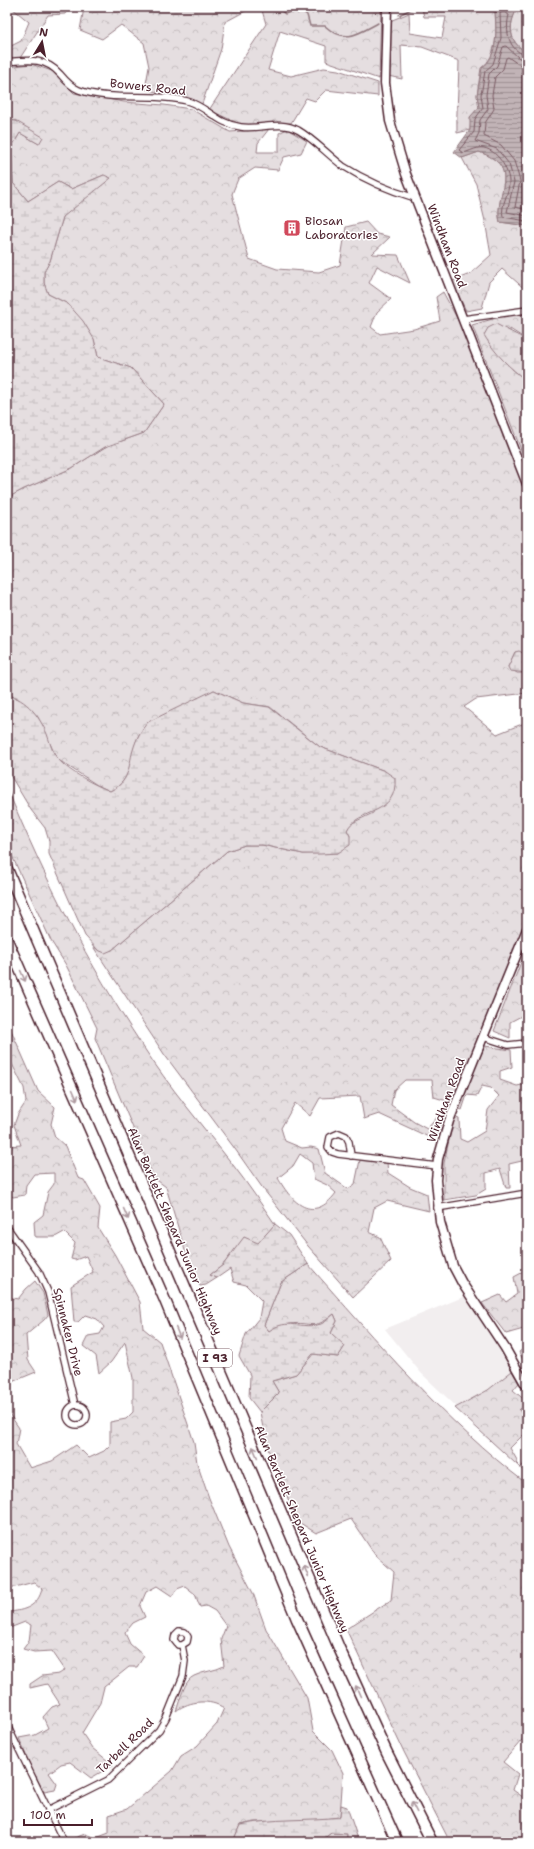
<svg xmlns="http://www.w3.org/2000/svg" width="534" height="1849" font-family="'Shantell Sans',sans-serif">
	<style>
		.built { fill: #f2eeef }
		.forest { fill: url(#forest-crowns); stroke: #987e86; fill-rule: evenodd }
		.wetland { fill: url(#wetland-marsh); stroke: #987e86 }
		.water { fill: url(#water-rules); stroke: #91787e }
		.lines { fill: none; stroke-linecap: round; stroke-linejoin: round }
		.shore { stroke: #7a5a63; stroke-width: 1 }
		.stream { stroke: #91787e; stroke-width: 1.5 }
		.street-casing { stroke: #4a1f2b; stroke-width: 8 }
		.secondary-casing { stroke: #4a1f2b; stroke-width: 11 }
		.highway-casing { stroke: #4a1f2b; stroke-width: 13 }
		.street { stroke: #fff; stroke-width: 5.5 }
		.secondary { stroke: #fff; stroke-width: 8 }
		.highway { stroke: #fff; stroke-width: 10 }
		.oneway { stroke: #ae9aa0 }
		.labels { text-anchor: middle; dominant-baseline: central; stroke-width: 3; stroke-linejoin: round; paint-order: stroke }
		.shield { fill: #fff; stroke: #80626b; stroke-width: 1 }
		.shield-label { font-size: 11px; font-weight: bold; fill: #4a1f2b }
		.street-label { font-size: 12px; fill: #4a1f2b; stroke: #fff }
		.poi-label { font-size: 12px; fill: #4a1f2b; stroke: #fff; text-anchor: start }
	</style>
	<defs>
		<pattern id="forest-crowns" width="20" height="18" patternUnits="userSpaceOnUse"><rect width="20" height="18" fill="#e5dee0"/><path d="M2 6a3 3 0 1 1 6 0M12 15a3 3 0 1 1 6 0" fill="none" stroke="#c6bec0"/></pattern>
		<pattern id="wetland-marsh" width="20" height="14" patternUnits="userSpaceOnUse"><rect width="20" height="14" fill="#e5dee0"/><path d="M1 5h8M5 5V1M11 12h8M15 12V8" fill="none" stroke="#c6bec0"/></pattern>
		<pattern id="water-rules" width="6" height="5" patternUnits="userSpaceOnUse"><rect width="6" height="5" fill="#c1b3b6"/><path d="M0 2.5h6" fill="none" stroke="#9f9194"/></pattern>
	</defs>
	<rect width="100%" height="100%" fill="#fff"/>
	<filter id="ink" filterUnits="userSpaceOnUse"><feTurbulence type="fractalNoise" baseFrequency=".025" numOctaves="2"/><feDisplacementMap in="SourceGraphic" scale="8" xChannelSelector="R" yChannelSelector="G"/><feConvolveMatrix kernelMatrix="1 2 1 2 8 2 1 2 1" color-interpolation-filters="sRGB"/></filter>
	<g filter="url(#ink)">
		<path class="built" d="M468 1295 522 1383 462 1412 421 1373 385 1329Z"/>
		<path class="forest" d="M7 7H69L65 14 48 15 20 58 7 59V48L21 41 29 22 12 8 7 17Z
			M83 7H253L225 22 221 49 202 104 145 89 149 67 144 43 121 25 102 39 80 30 84 8Z
			M261 7H381L379 79 326 61V46L280 31 268 70 291 76 324 68 338 70 378 83V96L326 90 315 101 306 98 291 123 242 125 209 110 266 24Z
			M425 7 504 8 495 11C496 30 499 55 481 68L477 95 479 107 471 117 470 130 457 133C456 109 459 85 459 61L422 47 401 45 402 79 388 76 390 21 409 13 410 33 442 38 446 17H424L422 8Z
			M512 7H527V52C510 44 508 28 515 13Z
			M31 64 52 71 74 93 124 102 164 105 191 109 230 132 269 129 258 143 257 152H279V133L287 129 307 141 301 153 284 157 278 170 255 168 238 179 232 194 249 259 277 269 319 272 340 265 346 227 366 222 377 234 390 237 372 254 398 255 410 283 377 266 369 283 391 299 377 312 371 327 380 334 414 329 440 321 436 297 443 292 460 324 527 490V655L515 652 508 667 517 673H527V693L476 699 464 707 497 734 527 722V920L455 1094 447 1101 434 1097 432 1080H405L394 1090 391 1105 414 1122 427 1129 439 1115 445 1123 433 1139 379 1114 364 1119 360 1096 320 1098 310 1116 295 1103 281 1128 285 1141 302 1148 311 1147 319 1149 325 1173 348 1189 355 1184 360 1160 387 1163 388 1173 410 1187 427 1194 429 1211 387 1201 374 1208 369 1232 380 1237 391 1261 353 1297 308 1246 264 1190 235 1149 164 1054 92 945 98 950H112L227 851 245 845H262L303 854 338 853 350 836 347 830 350 824 373 813 385 771 320 747 270 707 243 703 214 690C204 696 143 728 140 733 128 754 135 780 110 791L97 785 57 759 38 717 16 697 7 695V498L24 489 72 468 105 447 144 433 164 404 131 368 98 357 94 339 68 304 48 294 44 283V272L50 261 63 217 104 175 71 189 58 182 28 201 13 183 11 148 20 133 39 144 16 121 7 120V67ZM300 1154 312 1163 314 1179 327 1185 336 1193C313 1224 292 1203 278 1178L293 1166Z
			M479 152C524 167 493 194 500 222L527 226V291L502 269 489 282 482 308 466 311 452 281 470 274 491 255 485 221 476 184 462 158Z
			M527 313V340L510 329 512 369 527 381V465L472 325 503 316Z
			M7 788C45 880 87 962 142 1045 169 1087 202 1125 233 1165 248 1184 261 1204 275 1224L258 1244 244 1238 223 1265 210 1275 217 1278 206 1285 200 1286 186 1254 166 1187 154 1178 95 1038 97 1028 66 965 51 941 7 845Z
			M527 947V1013L510 1022V1038L494 1031Z
			M7 1012 11 1030 38 1091 55 1107 51 1124 55 1137 65 1146 78 1178 84 1180 100 1208 98 1228 115 1255 140 1302 143 1328 160 1342 194 1442 197 1463 209 1498 229 1547 253 1593 266 1629 307 1698 313 1731 332 1750 343 1773 340 1817 306 1821 255 1822 240 1825 235 1837 241 1842H70L69 1840 85 1834 96 1838 109 1833V1815L127 1809 172 1771 181 1756 197 1746 217 1724 224 1708C210 1699 190 1700 176 1711 180 1701 184 1680 194 1676 204 1671 215 1671 224 1666L221 1639 226 1626 215 1611 206 1606 200 1607 195 1594 185 1586 177 1589 172 1596 157 1586 146 1592 140 1606 145 1617 133 1623 125 1633 130 1644 144 1656 137 1667H129L104 1687 100 1703 82 1733 92 1748 113 1765 91 1778 70 1762 61 1764 49 1773 57 1784 55 1790 44 1792 32 1770 19 1738 35 1735 48 1728 43 1717 52 1707 60 1704 47 1684 30 1688V1684L42 1676 59 1674 65 1670 52 1651 34 1652 23 1649 29 1641 31 1625 25 1622 7 1629V1612C25 1611 38 1606 42 1589L34 1582 15 1587H7V1418L10 1415 19 1428 16 1444 30 1468 52 1461 76 1445 89 1458 104 1451 110 1445V1422L126 1419 133 1412V1378L125 1342 111 1362 99 1373 96 1356 83 1346 88 1336 100 1334 104 1327 97 1319 85 1315 78 1322H74L71 1286 93 1272 86 1256 75 1260 71 1259 75 1243 64 1232 55 1237H35L34 1222 43 1215 48 1192 54 1184V1173L34 1174 26 1185 25 1195 13 1197 7 1194V1146L21 1145 14 1125 18 1114 26 1102 24 1088 7 1054Z
			M485 1046 511 1050 512 1067 500 1071V1080L517 1086 527 1084 526 1160 509 1164 510 1188H506L500 1169 486 1173V1189L476 1195 444 1200V1163L454 1117 459 1119 460 1139 467 1142 485 1131 488 1110 499 1096 491 1088 482 1086 477 1096 467 1095 462 1110 456 1107Z
			M308 1264C376 1341 444 1421 527 1484V1734L503 1762 518 1774 513 1790 527 1800V1842H450L404 1752 346 1629 391 1600 394 1572 375 1555 351 1519 316 1533 297 1521 266 1444 260 1412 279 1393 272 1381 296 1374 313 1354 338 1357 344 1347 331 1333 337 1321 334 1314C312 1332 312 1321 290 1324 283 1326 275 1329 269 1331L264 1325 281 1282Z
			M527 1270V1328L506 1334 482 1303 500 1295 506 1302 517 1294 514 1277Z
			M35 1281 43 1293 48 1315 44 1320 26 1335 28 1360 36 1372 7 1384V1297L18 1299 26 1289Z
			M527 1346V1368L519 1352Z
			M512 1371 519 1383 513 1390 527 1402 519 1410 523 1415 527 1413V1435L522 1436 510 1448 517 1460 516 1463 521 1468 525 1462 527 1463V1474L455 1408 488 1390Z
			M331 1833 347 1834V1842H319Z"/>
		<path class="wetland" d="M7 120 16 121 43 137 39 144 20 133 11 148 13 183 28 201 58 182 71 189 104 175 111 178 63 217 50 261 44 272V283L48 294 68 304 83 321 94 339 98 357 131 368 164 404 144 433 105 447 72 468 24 489 7 498Z
			M496 324 527 340V381C510 368 495 354 484 335L488 328Z
			M519 651 527 655V673L510 671 508 667 515 652Z
			M214 690 243 703 269 707 320 747 385 771 395 778C398 816 358 808 347 830L350 836V845L338 853 321 854H303L262 845H245L227 851 112 950 105 953 98 950 85 936 49 854V841L45 828 31 810 10 775 7 765V695C27 699 39 716 47 734 50 742 52 753 58 759 69 772 95 785 110 791 130 782 128 767 133 750 136 739 141 730 148 722Z
			M275 1224 289 1235 308 1264 281 1282 264 1325 269 1331C288 1317 301 1330 321 1324 326 1322 330 1317 334 1314L337 1321 331 1333 345 1346 338 1357 313 1354 296 1374 272 1381 279 1393 260 1412 249 1398 250 1375 239 1356 246 1334 259 1318 262 1301 246 1285 234 1282 230 1269 217 1278 210 1275 223 1265 244 1237 258 1243Z
			M341 1805 347 1807 359 1842H347V1834L331 1833 319 1842H241L235 1837 240 1825C273 1818 307 1821 340 1817Z"/>
		<path class="water" d="M504 8 515 13C508 28 510 44 527 52V226L500 222C493 195 524 167 479 152L462 158 454 152 470 130V117L479 107 477 95 482 68C499 55 496 30 495 10Z"/>
		<g class="lines">
			<path class="shore" d="M527 55C508 52 505 30 509 15L504 12 500 13 501 38 493 64 485 71 481 95 483 108 475 119 474 132 459 150 463 153C468 152 473 149 478 148 494 145 508 167 509 181 510 193 500 205 503 217L527 221
				M527 60 519 58 506 46 503 47 497 66 489 74 486 95 488 109 480 120 479 133 475 141 497 149 509 164 514 182 507 212 527 216
				M527 66 518 64 508 57 506 58 503 69 495 77 492 95 494 109 485 123 484 136 501 145 514 161 520 181 515 207 527 210"/>
			<path class="stream" d="M277 7 285 14 298 8 307 15 310 26H325C345 44 358 34 378 23
				M399 15 415 7"/>
			<g class="street-casing">
				<path id="street" d="M7 62C28 60 45 57 60 74 65 80 71 87 79 90 113 102 153 92 187 101 208 107 217 124 241 127 260 130 279 120 298 130 315 140 328 155 343 166 365 180 391 191 415 198
					M463 319 527 310
					M483 1037 508 1045 527 1043
					M351 1156 349 1142 346 1136 339 1133 330 1137 328 1147 332 1152 338 1154 437 1166
					M437 1208 527 1193
					M7 1227 39 1272 48 1292 75 1405
					M67 1415a10 10 0 1 1 20 0a10 10 0 1 1-20 0Z
					M7 1725 64 1842
					M48 1810 108 1780 159 1730 166 1718 183 1676 185 1661 182 1645 187 1642 188 1637 185 1632 179 1631 175 1635 174 1640 178 1645H182"/>
			</g>
			<g class="secondary-casing">
				<path id="secondary" d="M387 7 385 83 390 121 406 174 527 484
					M527 929 449 1121 438 1159 436 1180 440 1222 453 1266 462 1283 505 1348 527 1387"/>
			</g>
			<g class="highway-casing">
				<path id="highway" d="M7 869 339 1648 387 1753 432 1842
					M7 940 164 1298 297 1619 397 1842"/>
			</g>
			<use href="#street" class="street"/>
			<use href="#secondary" class="secondary"/>
			<use href="#highway" class="highway"/>
		</g>
		<defs><path id="oneway-shaft" d="M-6 0H5M1.5-3L5.5 0L1.5 3" fill="none" stroke-width="1.6" stroke-linecap="round" stroke-linejoin="round"/></defs>
		<g class="oneway">
			<use href="#oneway-shaft" transform="translate(23 976) rotate(66)"/>
			<use href="#oneway-shaft" transform="translate(75 1095) rotate(66)"/>
			<use href="#oneway-shaft" transform="translate(126 1214) rotate(66)"/>
			<use href="#oneway-shaft" transform="translate(178 1333) rotate(67)"/>
			<use href="#oneway-shaft" transform="translate(255 1452) rotate(-113)"/>
			<use href="#oneway-shaft" transform="translate(306 1571) rotate(-113)"/>
			<use href="#oneway-shaft" transform="translate(358 1691) rotate(-114)"/>
			<use href="#oneway-shaft" transform="translate(414 1807) rotate(-117)"/>
		</g>
	</g>
	<defs>
		<g id="building-square" transform="scale(0.9)"><rect x="-9" y="-9" width="18" height="18" rx="4" fill="#d1495b" stroke="#fff"/><path d="M-4-6H4V6H1V3H-1V6H-4ZM-2.5-4.3h1.7v1.8h-1.7ZM.8-4.3h1.7v1.8H.8ZM-2.5-1h1.7V.8h-1.7ZM.8-1h1.7V.8H.8Z" fill="#fff"/></g>
	</defs>
	<g fill-rule="evenodd">
		<use href="#building-square" x="292" y="228"/>
	</g>
	<g class="labels">
		<rect class="shield" x="198" y="1349" width="34" height="18" rx="3"/>
		<g class="shield-label">
			<text x="215" y="1358">I 93</text>
		</g>
		<g class="street-label">
			<text transform="translate(148 87) rotate(6)">Bowers Road</text>
			<text transform="translate(447 246) rotate(69)">Windham Road</text>
			<text transform="translate(446 1100) rotate(-70)">Windham Road</text>
			<text transform="translate(175 1231) rotate(67)">Alan Bartlett Shepard Junior Highway</text>
			<text transform="translate(68 1332) rotate(76)">Spinnaker Drive</text>
			<text transform="translate(302 1529) rotate(67)">Alan Bartlett Shepard Junior Highway</text>
			<text transform="translate(125 1746) rotate(-44)">Tarbell Road</text>
		</g>
		<g class="poi-label">
			<text x="305" y="221">Biosan<tspan x="305" dy="14">Laboratories</tspan></text>
		</g>
	</g>
	<rect width="534" height="1849" fill="none" stroke="#fff" stroke-width="24"/>
	<rect x="12" y="12" width="510" height="1825" fill="none" stroke="#4a1f2b" stroke-width="1.5" filter="url(#ink)"/>
	<g transform="translate(42 42) rotate(10)" stroke="#ffffff" stroke-width="3" paint-order="stroke">
	<path d="M0-3L7 15L0 10L-7 15Z" fill="#4a1f2b"/>
	<text y="-6" font-size="11" font-weight="bold" text-anchor="middle" fill="#4a1f2b">N</text>
	</g>
	<path d="M24 1819v6h68v-6" fill="none" stroke="#4a1f2b" stroke-width="2"/>
	<text x="30" y="1819" font-size="12" fill="#4a1f2b" stroke="#ffffff" stroke-width="3" paint-order="stroke">100 m</text>
</svg>
